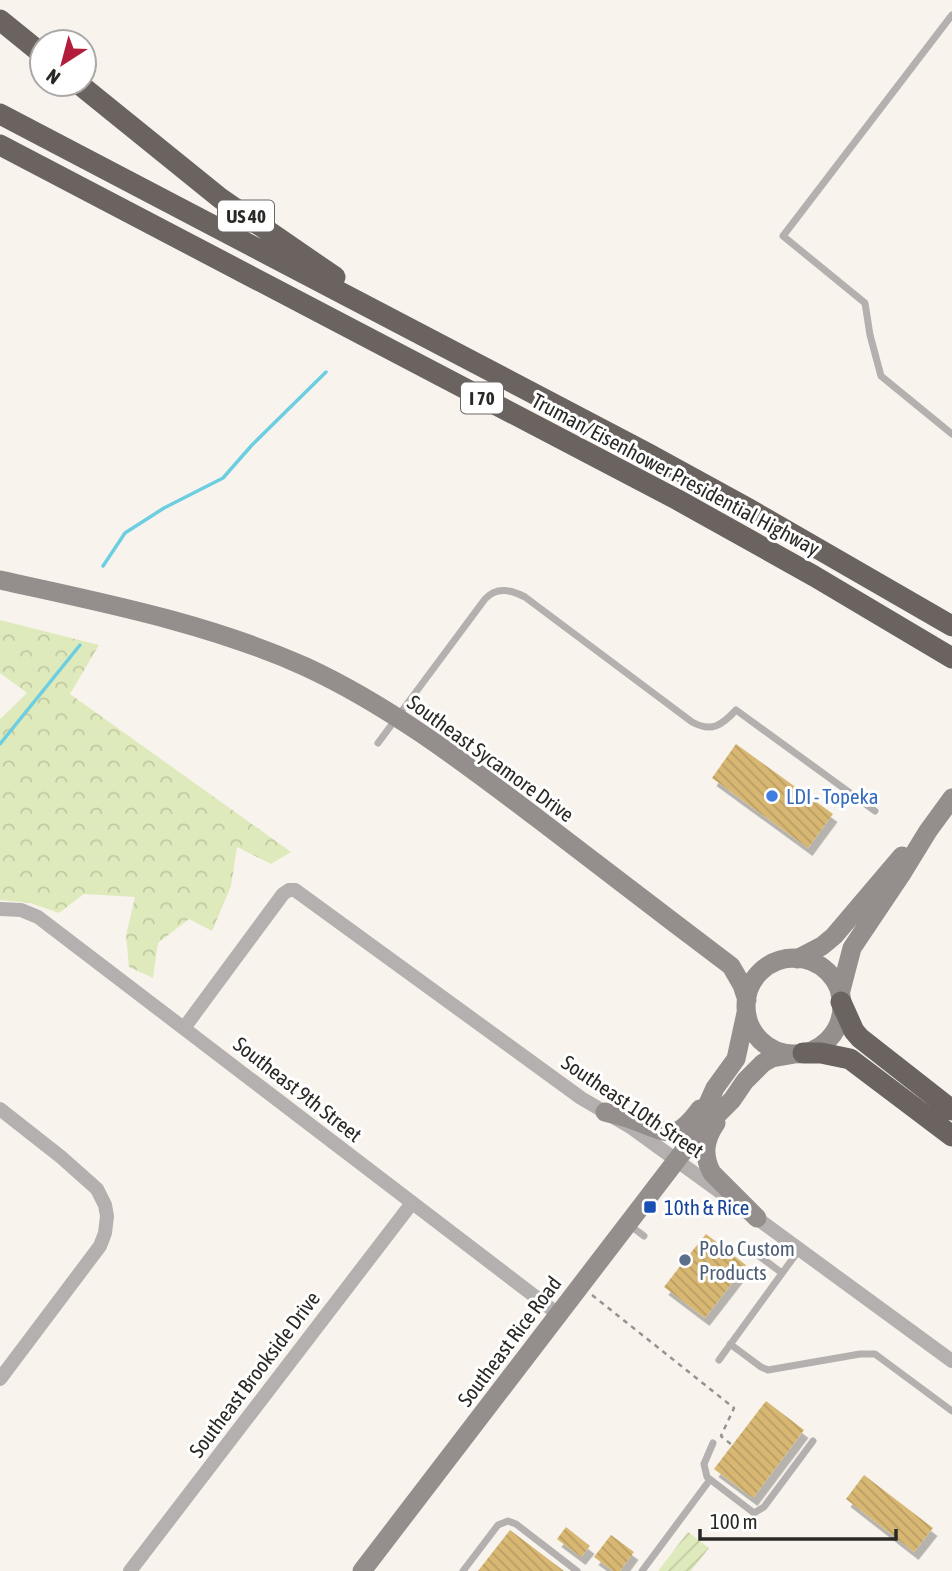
<svg xmlns="http://www.w3.org/2000/svg" width="952" height="1571" font-family="'Asap Condensed',sans-serif">
	<style>
		.forest { fill: url(#forest-crowns) }
		.garden { fill: url(#garden-furrows) }
		.lines { fill: none; stroke-linecap: round; stroke-linejoin: round }
		.stream { stroke: #6ccee0; stroke-width: 3.5 }
		.building { fill: url(#building-back-hatch); filter: url(#shadow) }
		.path { stroke: #96938e; stroke-width: 2.5; stroke-dasharray: 5 5; stroke-linecap: butt }
		.lane { stroke: #b4b0af; stroke-width: 7 }
		.street { stroke: #b4b0af; stroke-width: 14 }
		.secondary { stroke: #948f8d; stroke-width: 19 }
		.highway { stroke: #6b6360; stroke-width: 21 }
		.shop-dot { fill: #3f7fe0; stroke: #fff; stroke-width: 2.5 }
		.transit-dot { fill: #1a4fb4; stroke: #fff; stroke-width: 2.5 }
		.service-dot { fill: #5c6f8a; stroke: #fff; stroke-width: 2.5 }
		.labels { text-anchor: middle; dominant-baseline: central; stroke-width: 6; stroke-linejoin: round; paint-order: stroke }
		.shield { fill: #fff; stroke: #6a6967; stroke-width: 2 }
		.shield-label { font-size: 19px; font-weight: bold; fill: #2a2926 }
		.street-label { font-size: 21px; fill: #2a2926; stroke: #fff }
		.shop-label { font-size: 21px; fill: #366cbe; stroke: #fff; text-anchor: start }
		.transit-label { font-size: 21px; fill: #164399; stroke: #fff; text-anchor: start }
		.service-label { font-size: 21px; fill: #4e5e75; stroke: #fff; text-anchor: start }
	</style>
	<defs>
		<pattern id="forest-crowns" width="20" height="18" patternUnits="userSpaceOnUse" patternTransform="scale(1.75)"><rect width="20" height="18" fill="#dfeabc"/><path d="M2 6a3 3 0 1 1 6 0M12 15a3 3 0 1 1 6 0" fill="none" stroke="#c0c9a1"/></pattern>
		<pattern id="garden-furrows" width="10" height="10" patternUnits="userSpaceOnUse" patternTransform="scale(1.75)"><rect width="10" height="10" fill="#dfeabc"/><path d="M-1 1l2-2M0 10L10 0M9 11l2-2" fill="none" stroke="#c0c9a1"/></pattern>
		<pattern id="building-back-hatch" width="6" height="6" patternUnits="userSpaceOnUse" patternTransform="scale(1.75)"><rect width="6" height="6" fill="#d7b772"/><path d="M-1 5l2 2M0 0l6 6M5-1l2 2" fill="none" stroke="#b99d63"/></pattern>
		<filter id="shadow"><feDropShadow dx="4.5" dy="8" stdDeviation="0" flood-color="#0004"/></filter>
	</defs>
	<rect width="100%" height="100%" fill="#f8f4ed"/>
	<path class="forest" d="M0 620 99 645 70 694 291 852 271 864 237 847 231 886 212 931 189 919 158 943 153 978 129 967 126 935 135 897 84 894 59 913 30 903 0 900V719L27 693 0 673Z"/>
	<path class="garden" d="M688 1532 709 1548 691 1571H658Z"/>
	<g class="lines">
		<path class="stream" d="M103 566 125 533 164 508 223 478 252 445 326 372
			M0 744 80 645"/>
	</g>
	<path class="building" d="M736 744 833 814 808 848 712 778Z
		M706 1234 746 1265 705 1318 664 1287 681 1265 678 1262 685 1252 689 1255Z
		M766 1401 804 1430 753 1498 714 1469Z
		M864 1475 933 1528 914 1552 846 1499Z
		M566 1527 590 1546 581 1557 557 1539Z
		M510 1530 564 1571H478Z
		M611 1535 634 1552 620 1571H613L594 1557Z"/>
	<g class="lines">
		<path class="path" d="M592 1295 734 1408 721 1436 732 1445"/>
		<path class="lane" d="M952 15 783 236 865 303 870 335 881 376 952 434
			M378 743 485 599C497 586 511 590 525 597L692 722C712 733 722 725 736 710L875 811
			M628 1224 644 1236
			M755 1253 782 1273
			M730 1344 761 1367 768 1370 860 1354H875L952 1411
			M719 1360 799 1250
			M713 1443 704 1464 707 1477 754 1513 764 1507 813 1441
			M463 1571 498 1525 508 1521 516 1524 577 1571
			M642 1571 709 1481"/>
		<path class="street" d="M0 909 21 910 38 917 558 1314
			M184 1028 283 894 289 890H295L581 1098 632 1128 723 1194
			M0 1109 61 1157 97 1189 105 1205 107 1216 105 1233 100 1246 0 1379
			M751 1214 952 1361
			M130 1571 412 1203"/>
		<path class="secondary" d="M0 580C104 603 208 623 306 667 390 706 463 762 537 818 601 867 666 917 731 966L742 985 747 1000
			M746 1006a48 48 0 1 1 96 0a48 48 0 1 1-96 0Z
			M797 959 822 946 834 936 902 856
			M840 994 852 948 901 875 928 831 952 798
			M605 1112C616 1115 628 1117 638 1122 671 1135 677 1140 700 1109
			M716 1123C705 1139 702 1155 712 1173L757 1218
			M697 1128 715 1088 736 1059 746 1013
			M362 1571 692 1140 732 1100 745 1081 763 1063 772 1058 795 1054"/>
		<path class="highway" d="M0 20 42 54
			M79 84 220 198 335 277
			M0 114 647 453 749 509 952 626
			M0 145 678 500 814 576 952 658
			M841 1002 854 1031 860 1038 952 1110
			M803 1053H821L850 1059 952 1136"/>
	</g>
	<circle class="shop-dot" cx="772" cy="796" r="7"/>
	<rect class="transit-dot" x="643" y="1200" width="14" height="14" rx="3.5"/>
	<circle class="service-dot" cx="685" cy="1260" r="7"/>
	<g class="labels">
		<g class="shield">
			<rect x="218" y="200.5" width="56" height="31" rx="5"/>
			<rect x="461" y="382.5" width="42" height="31" rx="5"/>
		</g>
		<g class="shield-label">
			<text x="246" y="216">US 40</text>
			<text x="482" y="398">I 70</text>
		</g>
		<g class="street-label">
			<text transform="translate(676 474) rotate(28)">Truman/Eisenhower Presidential Highway</text>
			<text transform="translate(491 758) rotate(36)">Southeast Sycamore Drive</text>
			<text transform="translate(298 1089) rotate(38)">Southeast 9th Street</text>
			<text transform="translate(633 1106) rotate(34)">Southeast 10th Street</text>
			<text transform="translate(509 1341) rotate(-53)">Southeast Rice Road</text>
			<text transform="translate(254 1374) rotate(-53)">Southeast Brookside Drive</text>
		</g>
		<g class="shop-label">
			<text x="786" y="796">LDI - Topeka</text>
		</g>
		<g class="transit-label">
			<text x="664" y="1207">10th &amp; Rice</text>
		</g>
		<g class="service-label">
			<text x="699" y="1248">Polo Custom<tspan x="699" dy="24">Products</tspan></text>
		</g>
	</g>
	<g transform="translate(63 63) rotate(216)"><circle r="33" fill="#ffffff" stroke="#aaa9a8" stroke-width="2"/>
	<path d="M0-5L12 26L0 18L-12 26Z" fill="#b11d3b"/>
	<text y="-10" font-size="19" font-weight="bold" text-anchor="middle" fill="#2a2926">N</text>
	</g>
	<path d="M700 1529v10h196v-10" fill="none" stroke="#2a2926" stroke-width="3.5"/>
	<text x="710" y="1529" font-size="21" fill="#2a2926" stroke="#ffffff" stroke-width="5" paint-order="stroke">100 m</text>
</svg>
